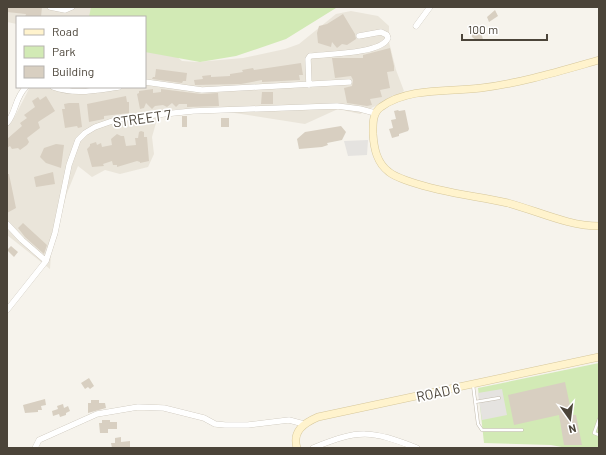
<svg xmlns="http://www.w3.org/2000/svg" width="606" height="455" font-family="Barlow,sans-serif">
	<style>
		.residential { fill: #eae5da }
		.green { fill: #d2eab5 }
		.parking { fill: #e5e3e0 }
		.building { fill: #d8cfc1 }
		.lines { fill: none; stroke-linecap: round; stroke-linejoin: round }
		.lane-casing { stroke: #c2bbae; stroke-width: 3.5 }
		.street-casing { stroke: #c2bbae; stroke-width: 6 }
		.secondary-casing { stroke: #d6c79b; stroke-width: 8 }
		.lane { stroke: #fff; stroke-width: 2.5 }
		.street { stroke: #fff; stroke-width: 5.5 }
		.secondary { stroke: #fff3cd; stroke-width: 7 }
		.labels { text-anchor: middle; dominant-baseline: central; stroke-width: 3.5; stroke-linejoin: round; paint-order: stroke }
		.street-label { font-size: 14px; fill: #4b4439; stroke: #fff }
	</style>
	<rect width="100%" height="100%" fill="#f6f3ec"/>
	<path class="residential" d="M7 7H97L96 17H17V24L7 22Z
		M351 11 378 16 389 26V42L396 70 404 91 360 114 338 109 305 124 228 112 179 109 165 111 156 123 152 137 154 154 148 167 120 174 105 170 92 177 78 166 67 193 51 253 50 269 7 235V125L15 116 30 87H145V50L171 52 182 61 197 62 243 58 285 49 299 44 336 14Z"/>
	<path class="green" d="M91 7H349L336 8 286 39 236 56 200 62 145 52V17H89Z
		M599 363V448H567L551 445 484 443 478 388Z"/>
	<path class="parking" d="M368 140 367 155 348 156 344 141Z
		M502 389 507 415 482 420 478 393Z"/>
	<path class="building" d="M7 7H42L41 17H25L26 14 7 12Z
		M495 10 498 16 489 22 487 17Z
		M343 14 355 34 356 39 347 45 342 44 337 48 332 42 331 47 318 43 317 33 319 26 327 24Z
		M480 26 483 40 477 41 472 37 470 28Z
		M390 48 394 66V71L387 72 390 88 380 90 382 97 370 99 372 105 367 106 347 103 344 88 352 86 353 80 351 76 335 78 332 58H363V55Z
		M301 63 303 75H299L300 80 262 82V80L241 84 195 85 194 80 203 79 202 76 211 75V77L230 76V74L243 72 242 70 253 68 254 70Z
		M156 69 187 73 186 81H183L182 83 152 79 153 77H155Z
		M153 89V93L161 92V89L201 94 218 93 219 106 187 107V104H179L176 107 172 103 167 107 163 105 155 106 152 109 146 103 144 108 140 109 137 94 139 93V91Z
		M262 92H273V104H261Z
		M46 96 55 111 38 122 40 128 27 138 29 142 27 145 20 150 18 148 12 149 10 146 7 148V139L22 126 20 123 27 118 24 115 35 107 32 101 38 97 40 100Z
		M126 96 127 102H129V113L104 116V119L89 122 87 104Z
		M69 103H79L82 127 78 128 77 126 65 128 62 109H65L64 104Z
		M398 110 399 111 405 110 409 129 408 131 399 134V136L392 138 389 129 393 128 391 120 396 119 394 111Z
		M182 116H187V127H182Z
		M221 118H229V127H221Z
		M341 126 346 132 342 140 327 143 328 145 322 147 299 149 297 139 305 132Z
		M141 131 144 132V137H147L149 161 140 163V162L137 161 117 167V165H113L112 161 103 164 104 166 92 167 87 149 90 146V144L96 142 97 145 101 143 102 147 112 145 111 139 117 134 121 136H124L126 146 136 145 135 138H138L139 132Z
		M56 144 64 145 61 168 46 163 40 157 44 148Z
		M53 172 55 184 36 187 34 177Z
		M7 174H9L16 208 7 213Z
		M23 223 47 245 44 254 25 237 18 228Z
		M11 246 18 252 14 257 7 250Z
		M89 378 94 386 90 389 88 387 85 389 81 383Z
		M565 382 572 415H576L582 445H564L559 415 514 425 508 395Z
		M45 399 46 405 41 406 42 410H38V412L25 413 23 405Z
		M91 400H99V403H105L106 408 88 413V403H91Z
		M63 404 64 408 68 406 70 411 66 413V415L60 417 59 414 53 416 52 411 58 409 57 406Z
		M102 420H110V422H117V429H108V433H100L99 423H102Z
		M121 437V442L130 441V447L112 448 111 443H115V438Z"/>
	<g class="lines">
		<g class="lane-casing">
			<path id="lane" d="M473 385 478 424 482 430H522
				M475 402 499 398
				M599 419 594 433 599 435"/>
		</g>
		<g class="street-casing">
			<path id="street" d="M50 7 65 10 72 7
				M416 26 430 7
				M145 82 202 90 349 82
				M309 85 308 59 310 56C325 54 382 54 388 38L387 35 381 32 359 36
				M53 87C75 95 96 90 119 87
				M7 123C16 113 15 97 26 87
				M7 224 22 240 46 261
				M7 310 46 261 55 233 69 165 78 140 85 133 95 127 118 119 145 116 193 111 337 106 360 109 375 113
				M35 448 39 440 97 414 138 407 164 408 204 418 215 424 225 425H248L289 420 304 424
				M313 448C360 429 370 430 417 448"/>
		</g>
		<g class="secondary-casing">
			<path id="secondary" d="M599 60C560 71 521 83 481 88 450 92 408 87 381 107 372 113 373 125 373 134 374 149 377 163 389 172 395 177 403 179 411 182 443 193 476 196 508 203 538 211 568 226 599 226
				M297 448C292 431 304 423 318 417L599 357"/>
		</g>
		<use href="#lane" class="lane"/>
		<use href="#street" class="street"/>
		<use href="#secondary" class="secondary"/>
	</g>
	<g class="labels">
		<g class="street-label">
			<text transform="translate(142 118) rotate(-8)">STREET 7</text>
			<text transform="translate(438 392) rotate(-12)">ROAD 6</text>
		</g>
	</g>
	<rect width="606" height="455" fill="none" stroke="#4b4439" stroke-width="16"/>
	<rect x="16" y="16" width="130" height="72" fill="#ffffff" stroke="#b7b4b0"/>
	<rect x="24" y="29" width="20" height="6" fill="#fff3cd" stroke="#b7b4b0"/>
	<text x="52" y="36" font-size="12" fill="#4b4439">Road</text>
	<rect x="24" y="46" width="20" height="12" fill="#d2eab5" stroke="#b7b4b0"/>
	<text x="52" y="56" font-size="12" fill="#4b4439">Park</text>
	<rect x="24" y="66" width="20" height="12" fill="#d8cfc1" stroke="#b7b4b0"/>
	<text x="52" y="76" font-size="12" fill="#4b4439">Building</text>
	<g transform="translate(570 419) rotate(166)" stroke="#ffffff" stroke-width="3" paint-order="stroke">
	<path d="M0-3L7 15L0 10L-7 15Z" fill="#4b4439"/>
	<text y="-6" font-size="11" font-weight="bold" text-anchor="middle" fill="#4b4439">N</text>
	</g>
	<path d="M462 34v6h85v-6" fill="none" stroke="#4b4439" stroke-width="2"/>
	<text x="468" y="34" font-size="12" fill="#4b4439" stroke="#ffffff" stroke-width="3" paint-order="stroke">100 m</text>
</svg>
